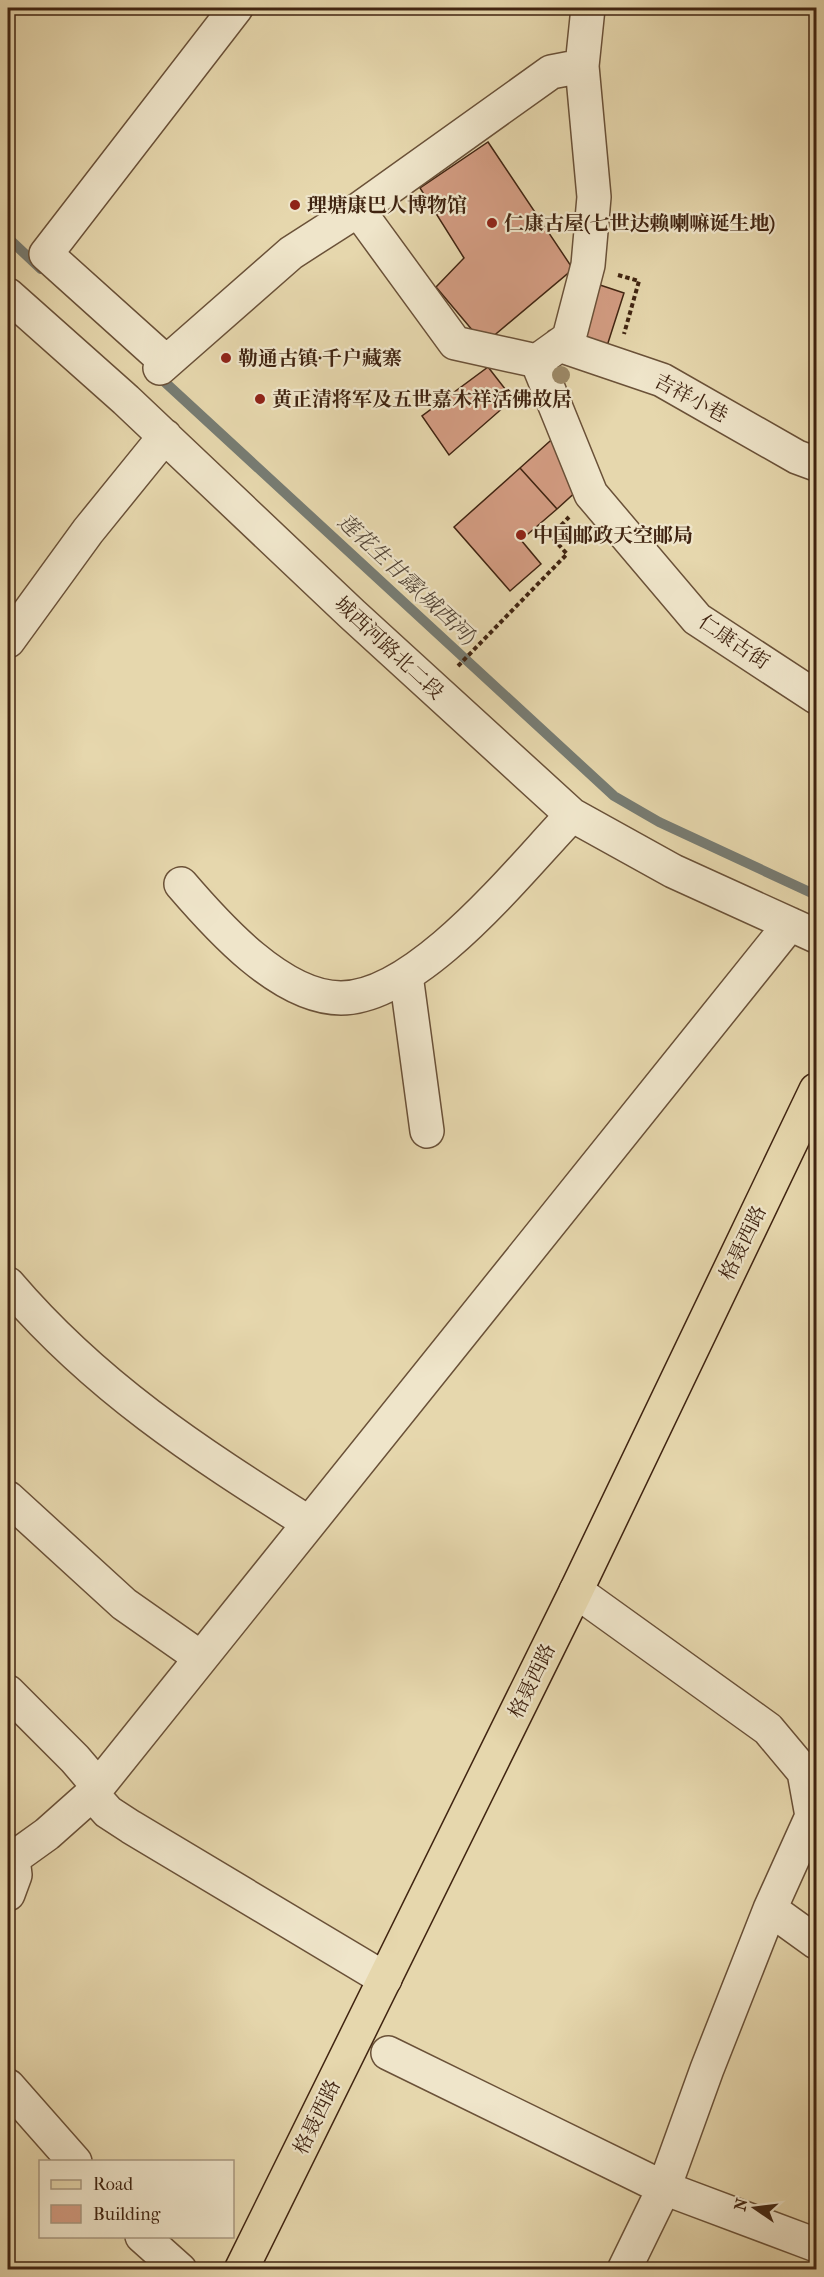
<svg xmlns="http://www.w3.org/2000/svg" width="824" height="2277" font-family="'IM FELL French Canon','Noto Serif SC',serif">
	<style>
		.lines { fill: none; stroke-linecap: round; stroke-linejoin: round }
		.stream { stroke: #777c73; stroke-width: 10 }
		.building { fill: #d39c82; stroke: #402411; stroke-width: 1.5 }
		.minor-casing { stroke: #6a5138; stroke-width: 36 }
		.major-casing { stroke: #402411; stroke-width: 36 }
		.path { stroke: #402411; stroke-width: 4; stroke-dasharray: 4.5 3; stroke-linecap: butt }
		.minor { stroke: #efe5ca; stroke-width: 33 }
		.major { stroke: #e6d7ad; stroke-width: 33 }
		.tree { fill: #9c8967 }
		.poi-dot { fill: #8f2418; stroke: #efe5ca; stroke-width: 2 }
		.labels { text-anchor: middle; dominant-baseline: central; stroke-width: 4.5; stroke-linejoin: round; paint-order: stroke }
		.poi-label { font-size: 20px; font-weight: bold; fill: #402411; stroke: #efe5ca; text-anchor: start }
		.street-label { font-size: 20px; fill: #402411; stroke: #efe5ca }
		.water-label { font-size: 21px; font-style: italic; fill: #57493a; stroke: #efe5ca }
	</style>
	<rect width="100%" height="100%" fill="#e6d7ad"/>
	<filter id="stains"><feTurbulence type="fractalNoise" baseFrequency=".00333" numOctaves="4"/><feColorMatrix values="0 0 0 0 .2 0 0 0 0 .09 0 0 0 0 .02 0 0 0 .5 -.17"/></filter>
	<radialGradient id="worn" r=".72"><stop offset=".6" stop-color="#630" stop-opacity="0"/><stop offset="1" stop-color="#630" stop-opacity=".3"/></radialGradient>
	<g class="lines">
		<path class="stream" d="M8 238 41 269
			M156 374 614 796 659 822 816 895"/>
	</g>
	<path class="building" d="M488 142 573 269 484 344 436 287 464 258 420 188Z
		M591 282 624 293 607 346 574 335Z
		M488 367 513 399 449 455 422 416Z
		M559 433 580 488 557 509 520 468Z
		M520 468 557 509 521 540 541 564 510 591 454 527Z"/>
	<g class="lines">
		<g class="minor-casing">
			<path id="minor" d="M358 210 551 72 582 66
				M8 295 126 400 352 614 572 815 673 871 816 936
				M559 345 662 380 797 457 816 464
				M537 361 591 494 697 619 816 697
				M166 362 46 254 236 8
				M160 368 291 253 358 210 455 343 537 361 569 338 588 265 594 197 582 66 588 8
				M8 641 88 531 165 436
				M181 884C217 926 281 998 341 998 419 998 520 869 572 815
				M406 975 427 1131
				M8 1284C96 1387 195 1451 309 1523
				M8 1498 124 1604 201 1658
				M576 1591 768 1729 804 1772 812 1816 770 1909 707 2069 664 2188 624 2270
				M8 1692 75 1759 98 1786
				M92 1794 108 1812 131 1827 385 1979
				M8 1862 47 1834 92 1794 790 924
				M8 1894 15 1875 13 1858
				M770 1909 816 1942
				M388 2053 664 2188 816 2245
				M8 2086 75 2162
				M142 2236 180 2270"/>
		</g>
		<g class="major-casing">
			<path id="major" d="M241 2270 576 1591 816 1090"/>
		</g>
		<path class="path" d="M618 275 639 281 624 334
			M458 666 567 554 551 536 569 517"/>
		<use href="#minor" class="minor"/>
		<use href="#major" class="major"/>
	</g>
	<circle class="tree" cx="561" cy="375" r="9"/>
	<g class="poi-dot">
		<circle cx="295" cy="205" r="6"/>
		<circle cx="492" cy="223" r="6"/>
		<circle cx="226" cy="358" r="6"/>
		<circle cx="260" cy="399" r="6"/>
		<circle cx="521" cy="535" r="6"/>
	</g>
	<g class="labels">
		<g class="poi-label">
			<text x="307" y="205">理塘康巴人博物馆</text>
			<text x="504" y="223">仁康古屋(七世达赖喇嘛诞生地)</text>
			<text x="238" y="358">勒通古镇·千户藏寨</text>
			<text x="272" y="399">黄正清将军及五世嘉木祥活佛故居</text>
			<text x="533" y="535">中国邮政天空邮局</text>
		</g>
		<g class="street-label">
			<text transform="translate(691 398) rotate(28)">吉祥小巷</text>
			<text transform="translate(734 642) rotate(34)">仁康古街</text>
			<text transform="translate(389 648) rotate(43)">城西河路北二段</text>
			<text transform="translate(743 1243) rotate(-64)">格聂西路</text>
			<text transform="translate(532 1681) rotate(-64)">格聂西路</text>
			<text transform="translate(317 2117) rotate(-64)">格聂西路</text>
		</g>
		<g class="water-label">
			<text transform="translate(407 579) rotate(43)">莲花生甘露(城西河)</text>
		</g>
	</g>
	<rect width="824" height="2277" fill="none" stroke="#e6d7ad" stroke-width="30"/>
	<rect x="9" y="9" width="806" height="2259" fill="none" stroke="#402411" stroke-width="3"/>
	<rect x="15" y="15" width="794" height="2247" fill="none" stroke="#402411" stroke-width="1.5"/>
	<rect x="39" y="2160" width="195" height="78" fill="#efe5ca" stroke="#a99880" stroke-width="1.5"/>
	<rect x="51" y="2180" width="30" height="9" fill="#e6d7ad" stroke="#a99880" stroke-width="1.5"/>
	<text x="93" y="2190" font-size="18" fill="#402411">Road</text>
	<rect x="51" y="2205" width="30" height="18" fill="#d39c82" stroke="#a99880" stroke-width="1.5"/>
	<text x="93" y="2220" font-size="18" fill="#402411">Building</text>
	<g transform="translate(755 2208) rotate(284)" stroke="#efe5ca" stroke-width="4.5" paint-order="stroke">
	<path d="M0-4.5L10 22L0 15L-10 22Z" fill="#402411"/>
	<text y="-9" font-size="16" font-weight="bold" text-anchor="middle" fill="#402411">N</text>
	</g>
	<rect width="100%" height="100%" filter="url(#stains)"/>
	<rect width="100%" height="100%" fill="url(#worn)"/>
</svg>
